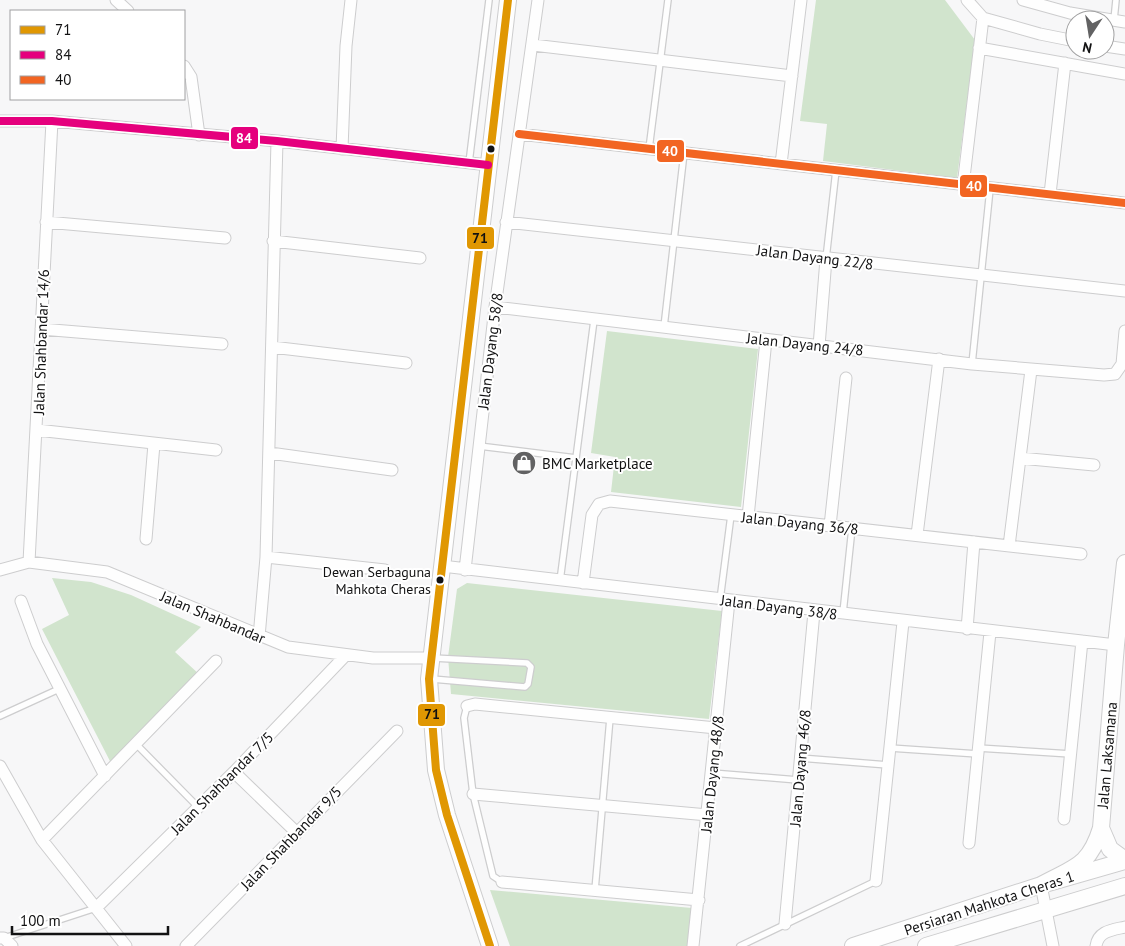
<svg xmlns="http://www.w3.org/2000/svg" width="1125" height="946" font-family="'PT Sans',sans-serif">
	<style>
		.green { fill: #d1e4cd }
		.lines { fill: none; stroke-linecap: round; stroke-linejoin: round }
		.lane-casing { stroke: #cdcdce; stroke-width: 8 }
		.street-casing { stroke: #cdcdce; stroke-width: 13 }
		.secondary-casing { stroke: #cdcdce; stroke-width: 18 }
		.lane { stroke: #fefefe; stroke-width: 5.5 }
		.street { stroke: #fefefe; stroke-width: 11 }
		.secondary { stroke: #fefefe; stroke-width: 16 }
		.bus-1-casing { stroke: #fff; stroke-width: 11 }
		.bus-2-casing { stroke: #fff; stroke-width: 11 }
		.bus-3-casing { stroke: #fff; stroke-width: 11 }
		.bus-1 { stroke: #e09702; stroke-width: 8 }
		.bus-2 { stroke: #e5007d; stroke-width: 8 }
		.bus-3 { stroke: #f26522; stroke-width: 8 }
		.bus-dot { fill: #121213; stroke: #fff; stroke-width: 2 }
		.labels { text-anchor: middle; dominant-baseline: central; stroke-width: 4; stroke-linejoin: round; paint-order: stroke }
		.bus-label { font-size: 14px; fill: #121213; stroke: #fff; text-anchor: end }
		.street-label { font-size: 15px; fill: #121213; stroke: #fff }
		.poi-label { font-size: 15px; fill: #121213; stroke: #fff; text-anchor: start }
		.line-badge { stroke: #fff; stroke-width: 2 }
		.badge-label { font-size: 14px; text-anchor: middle; font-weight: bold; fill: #fff }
		.pale-badge-label { font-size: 14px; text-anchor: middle; font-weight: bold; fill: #111 }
	</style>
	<rect width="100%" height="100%" fill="#f7f7f8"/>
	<path class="green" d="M816 0H945L975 40 957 178 823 161 827 124 800 121Z
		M607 331 758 349 741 507 611 492 615 457 591 453Z
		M52 578 91 582 131 595 201 627 175 652 200 675 112 765 42 629 69 615Z
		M467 583 722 611 709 719 451 694 448 657 457 589Z
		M490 890 692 908 689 946H510Z"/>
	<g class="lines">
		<g class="lane-casing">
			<path id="lane" d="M1114 20 1116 0
				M649 149 668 0
				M469 163 489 0
				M826 259 836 170
				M664 327 684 153
				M972 364 990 189
				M479 446 576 458
				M560 581 594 320
				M720 600 731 515
				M843 613 852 528
				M432 679 525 687 528 684 531 667 527 663 433 658
				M467 706 464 718 473 794 493 876 502 882
				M0 716 59 689
				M136 744 197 806
				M890 748 978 754
				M978 748 1071 754
				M800 758 888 765
				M712 773 798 780
				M595 890 610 718
				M4 938 96 908
				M740 946 876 881"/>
		</g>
		<g class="street-casing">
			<path id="street" d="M116 0 128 11
				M967 0 983 18 1040 34 1075 41
				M1023 0 1070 13 1125 22
				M533 45 792 76
				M1105 46 1125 49
				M979 48 1125 74
				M184 66 191 77 199 135
				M0 121H52L277 141 488 165
				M519 134 1125 203
				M342 149 346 46 351 0
				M781 164 801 0
				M963 186 983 18
				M1050 194 1065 63
				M46 222 225 238
				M506 222 1125 291
				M273 241 420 258
				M495 307 972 364 1104 375 1115 374 1122 364 1125 331
				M41 329 222 344
				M819 346 826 259
				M272 347 406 363
				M37 430 216 450
				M270 453 392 470
				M1020 458 1094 465
				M748 517 766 340
				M830 526 846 378
				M917 535 939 359
				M146 539 154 444
				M1009 546 1031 370
				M266 557 385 570
				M29 562 52 121
				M442 566 1116 645
				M0 570 29 562 107 572 288 647 373 658H431
				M465 570 495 307 538 0
				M583 583 592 515 599 504 610 501 1081 554
				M21 601 37 644 105 776
				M967 629 974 542
				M259 637 266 557 277 141
				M467 706 475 704 716 728
				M0 766 42 840 126 946
				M234 772 297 833
				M473 794 708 815
				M1064 819 1082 641
				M42 840 216 661
				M969 843 990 632
				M876 881 903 622
				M502 882 699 900
				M1041 885 1053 946
				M96 908 234 772 345 656
				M785 924 814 612
				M0 938H4L12 946
				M186 946 397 731
				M693 946 729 601
				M1096 946C1098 931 1112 930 1125 927"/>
		</g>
		<g class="secondary-casing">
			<path id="secondary" d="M1101 828 1110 849 1125 860
				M1041 885C1074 867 1089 867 1101 828L1116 645 1125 563
				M490 946 447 815 436 770 429 679 508 0
				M853 946 1041 885 1125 861
				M926 946 1125 886"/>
		</g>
		<use href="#lane" class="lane"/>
		<use href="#street" class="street"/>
		<use href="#secondary" class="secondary"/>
		<g class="bus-1-casing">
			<path id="bus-1" d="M490 946 447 815 436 770 429 679 508 0"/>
		</g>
		<g class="bus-2-casing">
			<path id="bus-2" d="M0 121H52L277 141 488 165"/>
		</g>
		<g class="bus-3-casing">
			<path id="bus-3" d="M519 134 1125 203"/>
		</g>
		<use href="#bus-1" class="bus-1"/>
		<use href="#bus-2" class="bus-2"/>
		<use href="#bus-3" class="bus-3"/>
	</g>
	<defs>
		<g id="shop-disc" transform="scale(1.25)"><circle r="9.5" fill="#626263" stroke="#fff"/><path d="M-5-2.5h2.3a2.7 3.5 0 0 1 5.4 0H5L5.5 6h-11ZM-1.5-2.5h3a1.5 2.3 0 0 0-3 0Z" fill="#fff"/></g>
	</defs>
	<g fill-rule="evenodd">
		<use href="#shop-disc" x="524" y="463"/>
	</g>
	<g class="bus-dot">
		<circle cx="491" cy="149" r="4.5"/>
		<circle cx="440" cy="580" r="4.5"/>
	</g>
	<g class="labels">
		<g class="bus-label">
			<text x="431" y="572">Dewan Serbaguna<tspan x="431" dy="17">Mahkota Cheras</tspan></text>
		</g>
		<g class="street-label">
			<text transform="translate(815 257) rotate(7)">Jalan Dayang 22/8</text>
			<text transform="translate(41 342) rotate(-88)">Jalan Shahbandar 14/6</text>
			<text transform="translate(805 344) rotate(6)">Jalan Dayang 24/8</text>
			<text transform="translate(490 351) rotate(-83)">Jalan Dayang 58/8</text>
			<text transform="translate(800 523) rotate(6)">Jalan Dayang 36/8</text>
			<text transform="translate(779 607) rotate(7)">Jalan Dayang 38/8</text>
			<text transform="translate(213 617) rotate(23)">Jalan Shahbandar</text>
			<text transform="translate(1107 755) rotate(-85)">Jalan Laksamana</text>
			<text transform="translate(800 768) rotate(-85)">Jalan Dayang 46/8</text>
			<text transform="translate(712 774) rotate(-84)">Jalan Dayang 48/8</text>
			<text transform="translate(222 783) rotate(-45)">Jalan Shahbandar 7/5</text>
			<text transform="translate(291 838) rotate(-46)">Jalan Shahbandar 9/5</text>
			<text transform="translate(989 903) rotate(-18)">Persiaran Mahkota Cheras 1</text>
		</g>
		<g class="poi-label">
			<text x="542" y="463">BMC Marketplace</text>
		</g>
	</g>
	<g class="line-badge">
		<rect x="230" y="126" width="29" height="24" rx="5" fill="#e5007d"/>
		<rect x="656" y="139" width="29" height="24" rx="5" fill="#f26522"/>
		<rect x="959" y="174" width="29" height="24" rx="5" fill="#f26522"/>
		<rect x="466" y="226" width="29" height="24" rx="5" fill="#e09702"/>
		<rect x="417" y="703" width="29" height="24" rx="5" fill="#e09702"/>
	</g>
	<g class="badge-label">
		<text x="244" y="143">84</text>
		<text x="670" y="156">40</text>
		<text x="974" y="191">40</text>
	</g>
	<g class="pale-badge-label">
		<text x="480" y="243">71</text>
		<text x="432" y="719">71</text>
	</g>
	<rect x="10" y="10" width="175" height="90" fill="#ffffff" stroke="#a0a0a1"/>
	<rect x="20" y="26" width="25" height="8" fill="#e09702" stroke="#a0a0a1"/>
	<text x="55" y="35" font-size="15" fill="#121213">71</text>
	<rect x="20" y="51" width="25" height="8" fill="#e5007d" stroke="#a0a0a1"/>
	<text x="55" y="60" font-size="15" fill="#121213">84</text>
	<rect x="20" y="76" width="25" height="8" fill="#f26522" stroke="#a0a0a1"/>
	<text x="55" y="85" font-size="15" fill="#121213">40</text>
	<g transform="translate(1090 35) rotate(192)"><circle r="24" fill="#ffffff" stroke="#a0a0a1"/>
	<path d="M0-4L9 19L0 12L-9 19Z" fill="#626263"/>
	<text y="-8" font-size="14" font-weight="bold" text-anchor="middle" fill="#121213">N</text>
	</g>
	<path d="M12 926v8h156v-8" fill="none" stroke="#121213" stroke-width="2.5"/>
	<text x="20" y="926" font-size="15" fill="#121213" stroke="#ffffff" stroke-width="4" paint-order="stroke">100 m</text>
</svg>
